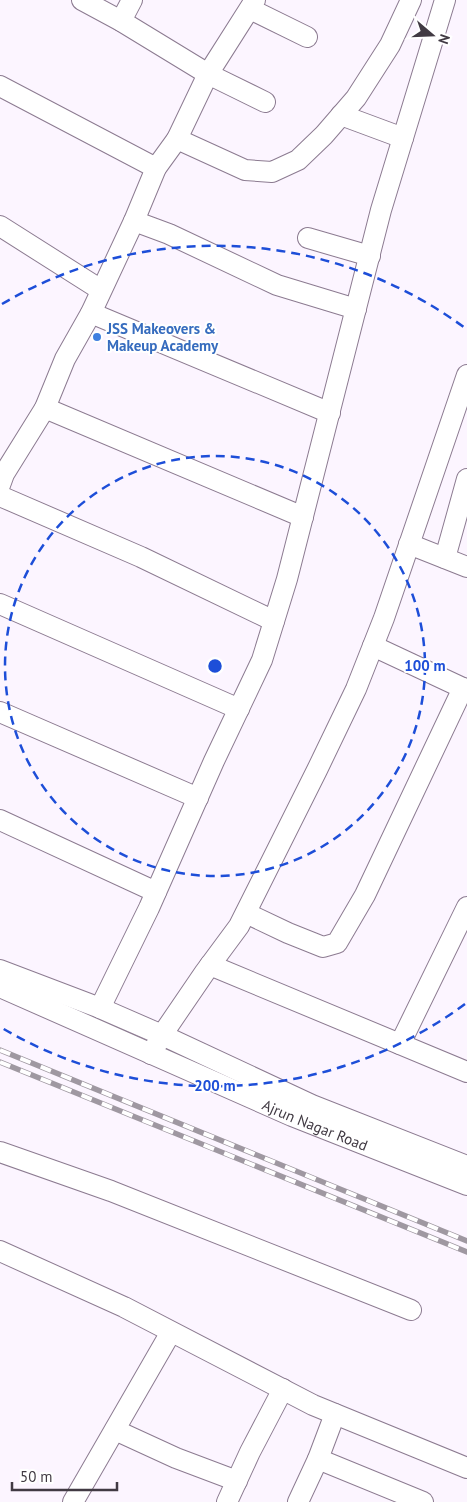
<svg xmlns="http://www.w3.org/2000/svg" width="467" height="1502" font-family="'PT Sans',sans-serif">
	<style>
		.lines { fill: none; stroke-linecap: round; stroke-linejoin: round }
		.minor-casing { stroke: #8c7b91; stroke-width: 22 }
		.minor { stroke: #fff; stroke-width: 20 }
		.rail-casing { stroke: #9f98a1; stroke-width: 5.5 }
		.rail { stroke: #fff; stroke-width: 4; stroke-dasharray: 11; stroke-linecap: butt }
		.ring { fill: none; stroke: #1d4ed8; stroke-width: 2.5; stroke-dasharray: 9 6 }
		.shop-dot { fill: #3f7fe0; stroke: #fff; stroke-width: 2 }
		.labels { text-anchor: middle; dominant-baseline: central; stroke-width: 4; stroke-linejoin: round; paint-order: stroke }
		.shop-label { font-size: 15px; font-weight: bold; fill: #366cbe; stroke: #fff; text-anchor: start }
		.street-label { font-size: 15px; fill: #413a43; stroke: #fff }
		.centre { fill: #1d4ed8; stroke: #fff; stroke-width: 2.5 }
		.ring-label { font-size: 15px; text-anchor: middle; font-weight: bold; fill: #1d4ed8; stroke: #fff; stroke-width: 4; stroke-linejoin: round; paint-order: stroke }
	</style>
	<rect width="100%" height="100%" fill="#fcf5ff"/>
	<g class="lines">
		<g class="minor-casing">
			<g id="minor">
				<path d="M82 0 121 21 208 74 265 102"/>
				<path d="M250 9 307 37"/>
				<path d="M121 21 132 0"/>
				<path d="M0 86 156 168"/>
				<path d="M341 115 403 138"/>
				<path d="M177 139 245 170 272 172 298 160 324 135 356 98 390 45 411 0"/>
				<path d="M134 221 169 234 277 285 356 309"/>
				<path d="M0 226 101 290"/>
				<path d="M308 238 370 256"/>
				<path d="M91 313 330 413"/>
				<path d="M45 408 303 517"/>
				<path d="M0 485 4 474 45 408 65 359 91 313 134 221 156 168 177 139 208 74 255 0"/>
				<path d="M0 496 141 557 274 621"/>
				<path d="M409 544 467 567"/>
				<path d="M445 558 467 479"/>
				<path d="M0 604 239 709"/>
				<path d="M373 646 467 690"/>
				<path d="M0 712 198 798"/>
				<path d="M0 820 156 892"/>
				<path d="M246 913 288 933 323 947 337 943 365 895 463 688"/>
				<path d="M210 965 467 1072"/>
				<path d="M0 970 100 1008 162 1035 312 1105 467 1166"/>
				<path id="s1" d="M0 987 292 1116 467 1185"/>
				<path d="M100 1008 149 908 214 761 262 660 287 579 381 210 445 0"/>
				<path d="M400 1044 467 907"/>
				<path d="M151 1054 162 1035 205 972 239 926 317 770 356 689 384 618 467 375"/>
				<path d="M0 1152 111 1191 411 1310"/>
				<path d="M0 1251 124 1307 313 1405 467 1468"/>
				<path d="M115 1430 176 1458 237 1481"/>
				<path d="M318 1459 423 1502"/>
				<path d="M73 1502 171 1332"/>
				<path d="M227 1502 250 1452 283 1389"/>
				<path d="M298 1502 318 1459 335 1414"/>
			</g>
		</g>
		<use href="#minor" class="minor"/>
		<g class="rail-casing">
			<path id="rail" d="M0 1050 467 1241
				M0 1062 467 1252"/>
		</g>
		<use href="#rail" class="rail"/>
	</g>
	<g class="ring">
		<circle cx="215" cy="666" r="210"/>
		<path d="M465 1004A420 420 0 0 1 2 1028M2 304A420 420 0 0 1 465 328"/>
	</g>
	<circle class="shop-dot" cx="97" cy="337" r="5"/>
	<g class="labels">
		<g class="shop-label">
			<text x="107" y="328">JSS Makeovers &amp;<tspan x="107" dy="17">Makeup Academy</tspan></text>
		</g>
		<g class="street-label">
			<text stroke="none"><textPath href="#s1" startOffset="344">Ajrun Nagar Road</textPath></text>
		</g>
	</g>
	<circle cx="215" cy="666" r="8" class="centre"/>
	<g class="ring-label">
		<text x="425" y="671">100 m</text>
		<text x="215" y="1091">200 m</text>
	</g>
	<g transform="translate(432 35) rotate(109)" stroke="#ffffff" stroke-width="4" paint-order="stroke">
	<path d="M0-4L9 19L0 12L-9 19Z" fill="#413a43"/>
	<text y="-8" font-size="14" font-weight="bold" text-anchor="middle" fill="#413a43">N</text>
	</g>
	<path d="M12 1482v8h105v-8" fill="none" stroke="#413a43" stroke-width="2.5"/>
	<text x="20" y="1482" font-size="15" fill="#413a43" stroke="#ffffff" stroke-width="4" paint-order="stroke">50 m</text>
</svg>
